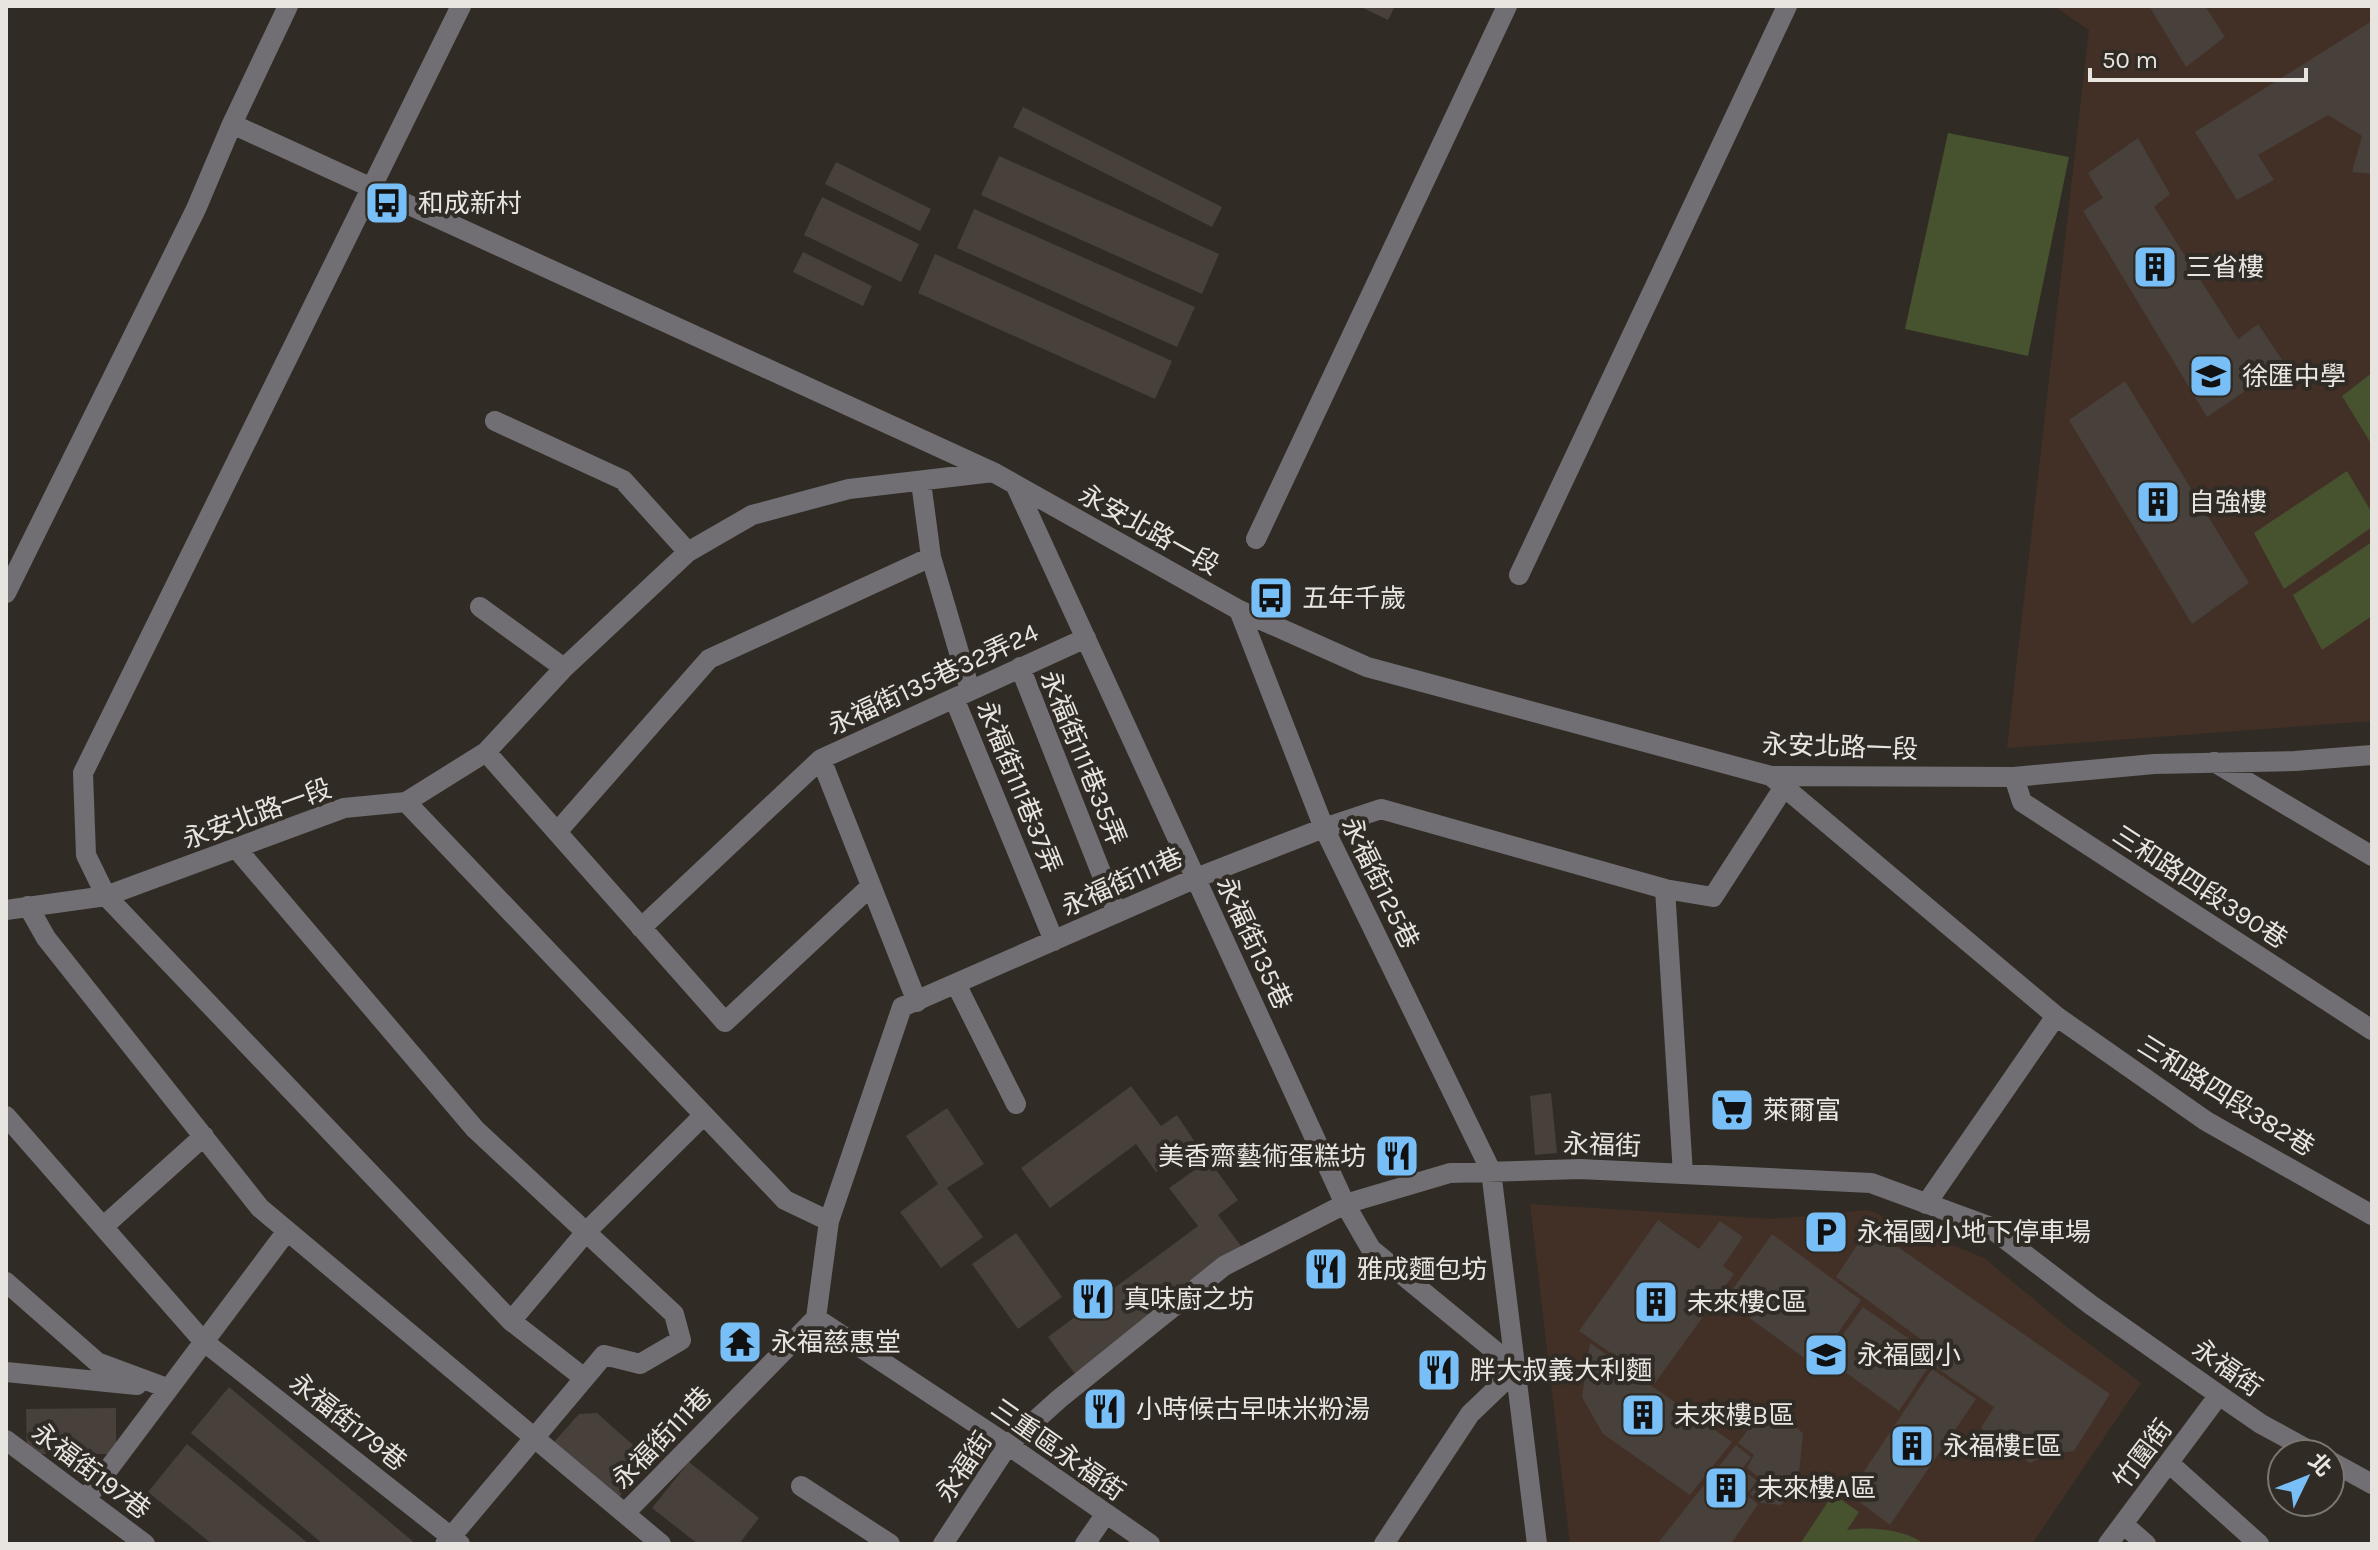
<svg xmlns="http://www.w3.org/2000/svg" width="2378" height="1550" font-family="Karla,'Noto Sans TC',sans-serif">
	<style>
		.education { fill: #423027 }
		.green { fill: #47522f }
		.building { fill: #47403b }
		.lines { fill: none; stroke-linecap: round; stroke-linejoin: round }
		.minor { stroke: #716f73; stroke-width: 20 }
		.labels { text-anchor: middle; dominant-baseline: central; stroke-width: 8; stroke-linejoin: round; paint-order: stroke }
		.poi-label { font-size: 26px; fill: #e8e5e0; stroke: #302c25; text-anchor: start }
		.street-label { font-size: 26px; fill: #e8e5e0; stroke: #302c25 }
	</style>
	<rect width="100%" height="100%" fill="#302c25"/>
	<path class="education" d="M2054 6H2372V721L2007 748 2089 30Z
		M1530 1204 1773 1219 1868 1210 1984 1258 2067 1327 2141 1383 2032 1544H1570Z"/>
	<path class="green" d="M1948 133 2069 157 2028 356 1905 329Z
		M2372 373V445L2342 396Z
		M2347 471 2372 513V527L2284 589 2254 533Z
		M2372 542V616L2322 650 2293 595Z
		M1833 1494 1859 1512 1847 1530C1868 1526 1906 1529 1924 1544H1800Z"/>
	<path class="building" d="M1359 6H1395L1388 20Z
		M2149 6H2205L2225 37 2186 67Z
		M2372 21V174L2352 172 2362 136 2328 115 2258 155 2274 180 2237 200 2195 132Z
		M1023 107 1222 207 1212 227 1013 127Z
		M2138 138 2170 194 2154 207 2238 339 2258 324 2285 364 2207 417 2083 211 2103 198 2088 173Z
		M999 156 1219 254 1202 294 981 195Z
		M836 162 931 209 920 231 825 184Z
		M822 197 919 244 901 282 804 235Z
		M974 209 1195 307 1177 347 957 248Z
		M803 252 872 286 863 306 793 272Z
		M935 254 1172 361 1155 399 918 293Z
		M2125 381 2249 583 2192 624 2069 420Z
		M1131 1086 1161 1126 1177 1115 1197 1145 1156 1172 1136 1144 1050 1208 1021 1168Z
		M1551 1093 1557 1153 1535 1155 1530 1096Z
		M947 1108 984 1164 947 1188 983 1237 941 1268 900 1212 938 1184 906 1136Z
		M1209 1160 1238 1200 1218 1215 1244 1250 1075 1374 1048 1337 1198 1226 1169 1188Z
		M1658 1220 1699 1249 1720 1221 1743 1237 1723 1266 1734 1274 1655 1383 1579 1331Z
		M1869 1227 2110 1394 2074 1451 2050 1454 2030 1463 1981 1428 1994 1407 1934 1366 1941 1354 1836 1277Z
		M1016 1233 1062 1297 1018 1329 972 1264Z
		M1772 1234 1861 1300 1815 1366 1725 1300Z
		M1863 1307 1935 1357 1899 1411 1826 1358Z
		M1590 1343 1732 1442 1690 1495 1603 1434 1582 1397Z
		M1932 1369 1976 1399 1890 1525 1849 1494Z
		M229 1387 416 1544H323L191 1433Z
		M1767 1404 1803 1433 1798 1484 1781 1505 1761 1503 1750 1494 1761 1479 1747 1468 1754 1455 1738 1443Z
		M116 1408V1454H27L26 1409Z
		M597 1413 651 1461 618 1498 554 1442 579 1414Z
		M187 1444 309 1544H212L148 1492Z
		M1736 1445 1751 1457 1742 1469 1757 1481 1746 1495 1758 1504 1731 1544H1657Z
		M689 1462 759 1518 739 1544H698L652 1508Z"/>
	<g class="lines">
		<path class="minor" d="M461 6 83 773 86 855 106 896 511 1321 584 1378
			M232 124 993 472
			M495 421 623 480 688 552
			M921 482 931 557 970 690
			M1015 484 1345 1204 1371 1249 1517 1369 1470 1414 1384 1544
			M1256 539 1507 6
			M1519 575 1787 6
			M6 593 196 209 232 124 288 6
			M480 607 564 668
			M1239 610 1324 828 1491 1171 1537 1544
			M1020 667 1117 913
			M954 698 1054 941
			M486 752 725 1022 871 886
			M2214 762 2372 856
			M1771 776 2056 1016 2206 1121 2372 1215
			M2014 777 2022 802 2372 1030
			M406 802 785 1200 829 1221
			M557 832 709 659 931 557
			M236 848 475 1129 674 1314 681 1340 640 1364 604 1355 445 1544
			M1665 889 1713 897 1784 787
			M28 906 46 938 260 1208 661 1544
			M6 910 106 896 344 808 406 802 486 752 564 668 688 552 752 515 849 489 993 472 1239 610 1367 667 1771 776 2014 777 2154 764 2295 761 2372 755
			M641 928 821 759
			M956 984 1016 1104
			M917 1002 821 759 1086 638
			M6 1116 203 1341 460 1544
			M1926 1204 2056 1016
			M104 1226 204 1136
			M6 1282 97 1362 167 1388
			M816 1318 1008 1445 1150 1544
			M511 1321 586 1232 704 1115
			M6 1372 137 1385
			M6 1440 145 1544
			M2330 1461 2372 1484
			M2169 1463 2259 1544
			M801 1486 890 1544
			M86 1499 287 1231
			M625 1513 816 1318 829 1221 902 1007 1196 878 1324 828 1381 809 1665 889 1683 1174
			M2123 1524 2146 1544
			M943 1544 1008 1445 1059 1399 1224 1266 1345 1204 1450 1173 1580 1169 1871 1183 1988 1226 2091 1305 2219 1395 2261 1424 2316 1454
			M1085 1544 1105 1515
			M2108 1544 2219 1395"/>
	</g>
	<defs>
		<g id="bus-square" transform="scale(2.3)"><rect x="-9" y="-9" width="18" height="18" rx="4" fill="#78bff7" stroke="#302c25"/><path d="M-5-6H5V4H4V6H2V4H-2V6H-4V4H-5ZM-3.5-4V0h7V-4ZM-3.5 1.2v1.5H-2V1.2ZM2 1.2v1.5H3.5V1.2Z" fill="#111"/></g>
		<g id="building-square" transform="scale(2.3)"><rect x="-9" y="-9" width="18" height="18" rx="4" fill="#78bff7" stroke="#302c25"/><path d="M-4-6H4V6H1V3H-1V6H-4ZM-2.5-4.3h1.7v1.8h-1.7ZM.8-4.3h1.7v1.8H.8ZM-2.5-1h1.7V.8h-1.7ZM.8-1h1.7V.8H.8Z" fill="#111"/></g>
		<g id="school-square" transform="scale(2.3)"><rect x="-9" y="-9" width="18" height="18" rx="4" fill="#78bff7" stroke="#302c25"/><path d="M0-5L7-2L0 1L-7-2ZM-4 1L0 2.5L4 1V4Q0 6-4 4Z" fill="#111"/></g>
		<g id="supermarket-square" transform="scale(2.3)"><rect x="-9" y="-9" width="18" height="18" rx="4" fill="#78bff7" stroke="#302c25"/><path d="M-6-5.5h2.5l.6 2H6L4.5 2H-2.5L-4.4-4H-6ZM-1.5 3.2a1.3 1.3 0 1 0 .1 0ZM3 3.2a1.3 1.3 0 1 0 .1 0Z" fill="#111"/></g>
		<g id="restaurant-square" transform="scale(2.3)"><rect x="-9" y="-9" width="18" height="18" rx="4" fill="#78bff7" stroke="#302c25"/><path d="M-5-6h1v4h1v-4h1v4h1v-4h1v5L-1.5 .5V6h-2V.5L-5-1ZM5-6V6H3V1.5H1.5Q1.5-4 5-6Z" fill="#111"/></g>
		<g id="parking-square" transform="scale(2.3)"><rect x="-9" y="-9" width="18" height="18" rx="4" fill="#78bff7" stroke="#302c25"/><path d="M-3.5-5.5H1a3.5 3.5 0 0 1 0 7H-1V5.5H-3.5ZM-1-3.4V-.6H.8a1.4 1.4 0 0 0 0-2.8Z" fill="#111"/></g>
		<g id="temple-square" transform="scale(2.3)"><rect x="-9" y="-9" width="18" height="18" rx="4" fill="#78bff7" stroke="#302c25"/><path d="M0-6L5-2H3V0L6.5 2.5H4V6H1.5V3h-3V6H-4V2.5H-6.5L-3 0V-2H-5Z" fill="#111"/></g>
	</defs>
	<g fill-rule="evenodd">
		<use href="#bus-square" x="387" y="203"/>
		<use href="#building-square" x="2155" y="267"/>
		<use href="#school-square" x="2211" y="376"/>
		<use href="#building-square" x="2158" y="502"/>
		<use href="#bus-square" x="1271" y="598"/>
		<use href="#supermarket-square" x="1732" y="1110"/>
		<use href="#restaurant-square" x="1397" y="1156"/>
		<use href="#parking-square" x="1826" y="1232"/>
		<use href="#restaurant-square" x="1326" y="1269"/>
		<use href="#restaurant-square" x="1093" y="1299"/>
		<use href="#building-square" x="1656" y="1302"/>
		<use href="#temple-square" x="740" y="1342"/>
		<use href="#school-square" x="1826" y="1355"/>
		<use href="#restaurant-square" x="1439" y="1370"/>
		<use href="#restaurant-square" x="1105" y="1409"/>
		<use href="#building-square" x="1643" y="1415"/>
		<use href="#building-square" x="1912" y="1446"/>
		<use href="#building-square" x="1726" y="1488"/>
	</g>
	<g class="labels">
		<g class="poi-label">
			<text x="418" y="203">和成新村</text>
			<text x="2186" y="267">三省樓</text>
			<text x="2242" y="376">徐匯中學</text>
			<text x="2189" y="502">自強樓</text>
			<text x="1302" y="598">五年千歲</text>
			<text x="1763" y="1110">萊爾富</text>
			<text x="1366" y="1156" text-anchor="end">美香齋藝術蛋糕坊</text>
			<text x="1857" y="1232">永福國小地下停車場</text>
			<text x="1357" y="1269">雅成麵包坊</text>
			<text x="1124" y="1299">真味廚之坊</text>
			<text x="1687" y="1302">未來樓C區</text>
			<text x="771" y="1342">永福慈惠堂</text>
			<text x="1857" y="1355">永福國小</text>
			<text x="1470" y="1370">胖大叔義大利麵</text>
			<text x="1136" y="1409">小時候古早味米粉湯</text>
			<text x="1674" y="1415">未來樓B區</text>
			<text x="1943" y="1446">永福樓E區</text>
			<text x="1757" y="1488">未來樓A區</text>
		</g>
		<g class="street-label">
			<text transform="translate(1149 530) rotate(29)">永安北路一段</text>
			<text transform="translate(933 679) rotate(-25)">永福街135巷32弄24</text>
			<text transform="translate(1840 747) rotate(2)">永安北路一段</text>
			<text transform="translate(1083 758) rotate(68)">永福街111巷35弄</text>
			<text transform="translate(1019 787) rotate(68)">永福街111巷37弄</text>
			<text transform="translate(257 814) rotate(-20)">永安北路一段</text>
			<text transform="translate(1122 882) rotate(-24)">永福街111巷</text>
			<text transform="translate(1380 883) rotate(64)">永福街125巷</text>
			<text transform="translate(2200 887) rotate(33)">三和路四段390巷</text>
			<text transform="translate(1254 943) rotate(65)">永福街135巷</text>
			<text transform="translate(2226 1096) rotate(32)">三和路四段382巷</text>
			<text transform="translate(1602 1145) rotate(2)">永福街</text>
			<text transform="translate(2227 1368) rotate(35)">永福街</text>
			<text transform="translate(348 1422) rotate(38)">永福街179巷</text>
			<text transform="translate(662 1438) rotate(-46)">永福街111巷</text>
			<text transform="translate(1058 1450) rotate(35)">三重區永福街</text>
			<text transform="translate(2143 1454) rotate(-53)">竹圍街</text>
			<text transform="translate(964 1467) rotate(-56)">永福街</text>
			<text transform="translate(91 1471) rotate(37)">永福街197巷</text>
		</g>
	</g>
	<rect width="2378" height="1550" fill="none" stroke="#e8e5e0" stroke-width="16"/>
	<g transform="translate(2306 1478) rotate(47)"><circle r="38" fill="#302c25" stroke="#7a7670" stroke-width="2"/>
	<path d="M0-6L14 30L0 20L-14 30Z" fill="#78bff7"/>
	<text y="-12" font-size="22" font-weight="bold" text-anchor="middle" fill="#e8e5e0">北</text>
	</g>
	<path d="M2090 68v12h216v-12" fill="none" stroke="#e8e5e0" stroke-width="4"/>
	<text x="2102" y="68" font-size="24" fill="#e8e5e0" stroke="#302c25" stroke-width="6" paint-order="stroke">50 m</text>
</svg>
